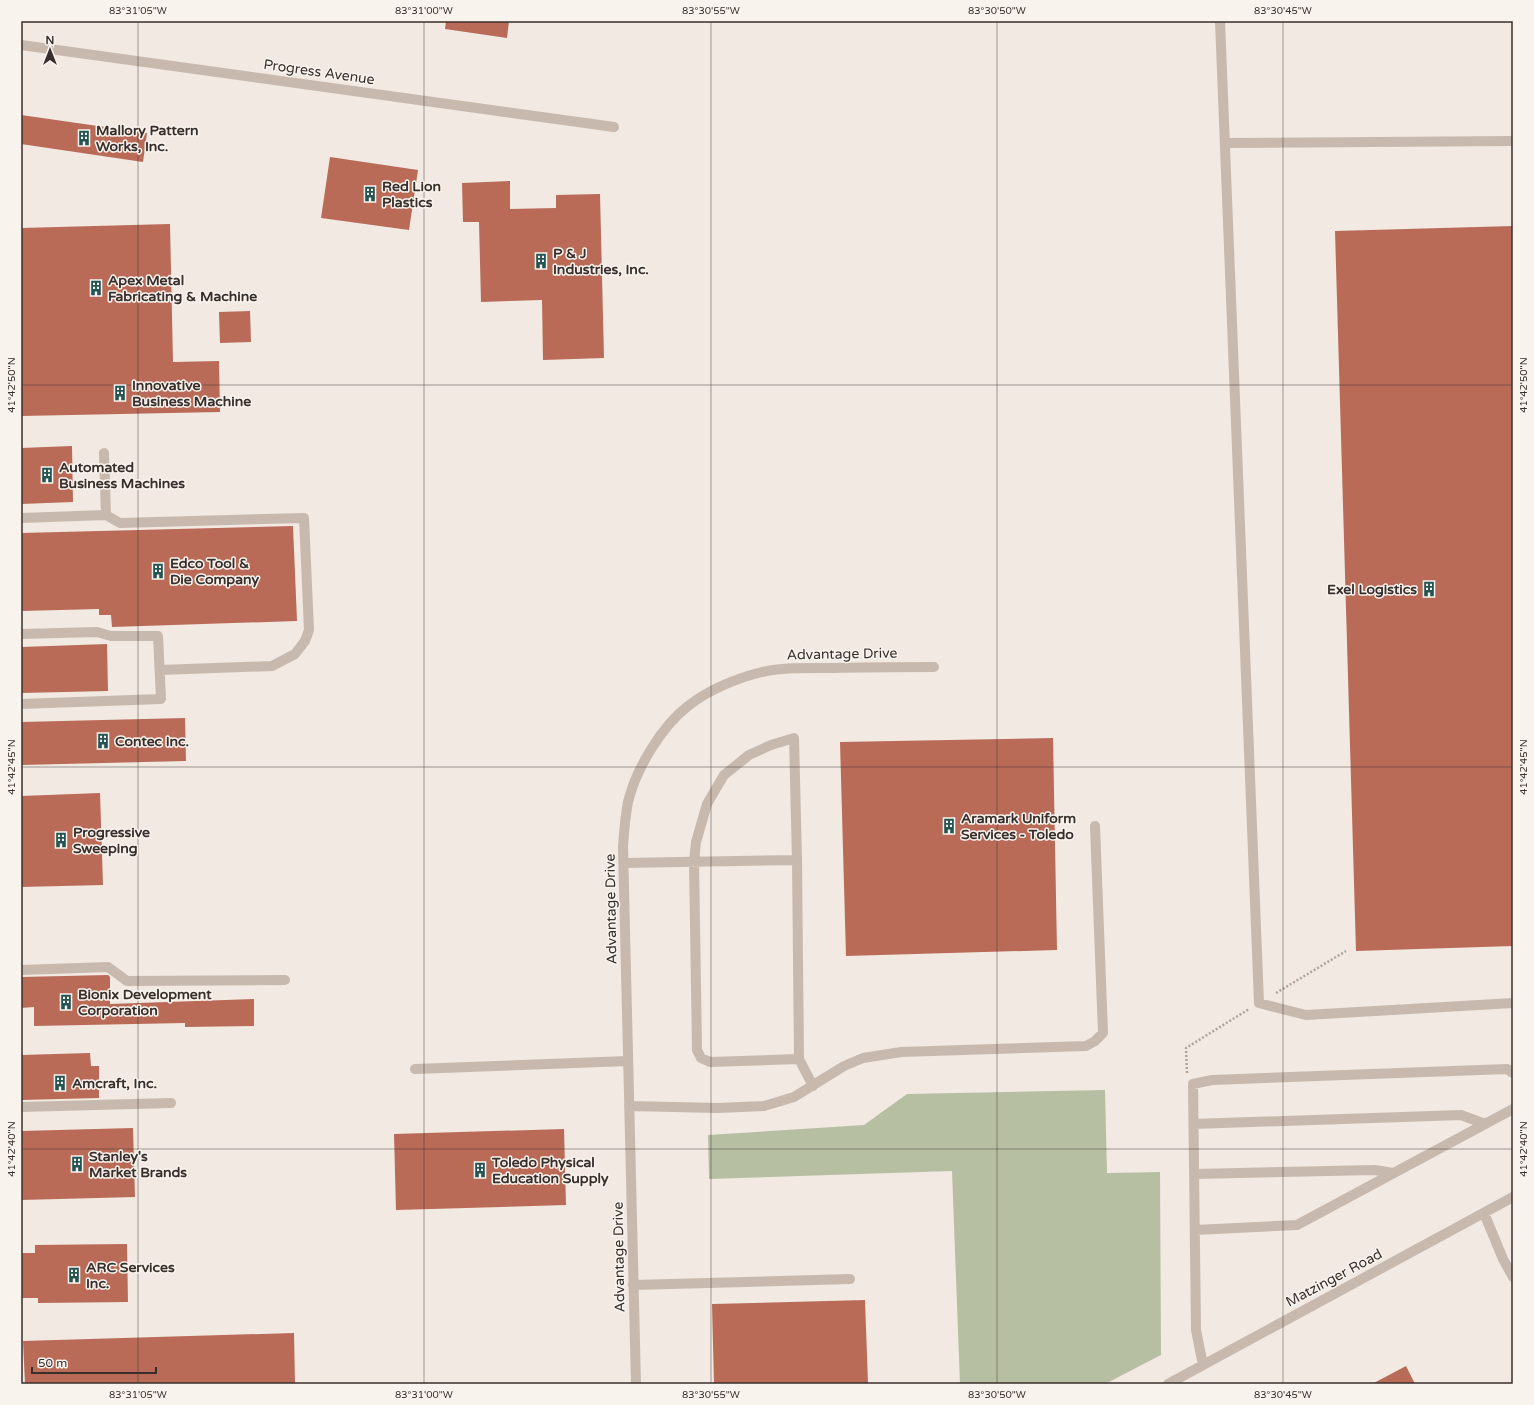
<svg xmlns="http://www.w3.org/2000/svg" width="1534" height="1405" font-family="'Varela Round',sans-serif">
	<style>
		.green { fill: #b7bfa3 }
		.building { fill: #b96b57 }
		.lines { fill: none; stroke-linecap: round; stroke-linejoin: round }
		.path { stroke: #b4a399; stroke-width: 2.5; stroke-dasharray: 2 2; stroke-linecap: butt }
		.minor { stroke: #c8b9ae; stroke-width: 10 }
		.ticks { fill: none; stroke: #382f2c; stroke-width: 1; stroke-opacity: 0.45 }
		.labels { text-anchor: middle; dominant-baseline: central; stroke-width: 3; stroke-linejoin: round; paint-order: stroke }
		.street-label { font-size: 14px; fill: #382f2c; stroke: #f9f3ee }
		.poi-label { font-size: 14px; font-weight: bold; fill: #382f2c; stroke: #f9f3ee; text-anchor: start }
		.neatline { fill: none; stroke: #382f2c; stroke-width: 1.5 }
		.ticks-label { font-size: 10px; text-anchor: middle; fill: #382f2c }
	</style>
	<rect width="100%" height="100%" fill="#f1e9e2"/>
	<path class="green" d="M1105 1090 1107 1173 1160 1172 1161 1355 1105 1384H960L952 1171 709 1179 708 1135 864 1125 907 1094Z"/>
	<path class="building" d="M446 21H509L507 38 445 29Z
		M21 115 147 133 143 162 21 144Z
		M330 157 418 170 409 230 321 218Z
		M510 181V209L556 208V195L600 194 604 358 543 360 542 300 481 302 479 222H463L462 183Z
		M170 224 173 362 219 361 220 412 21 416V228Z
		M1513 226V946L1356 951 1335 231Z
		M250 311 251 342 220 343 219 312Z
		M72 446 73 502 21 504V448Z
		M293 526 297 621 112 627 111 615H99V609L21 611V533Z
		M107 644 108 691 21 693V647Z
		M185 718 186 761 21 765V722Z
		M1053 738 1057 950 846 956 840 742Z
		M100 793 103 885 21 887V796Z
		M108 975 110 977V1004L254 999V1026L185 1027V1023L34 1026V1007L21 1008V977Z
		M90 1053 91 1066H99V1098L21 1100V1055Z
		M133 1128 135 1197 21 1200V1131Z
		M564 1129 566 1205 396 1210 394 1134Z
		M127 1244 128 1302 38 1303V1298H21V1253H35V1245Z
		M865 1300 868 1384H714L712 1304Z
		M294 1333 295 1384H25L23 1341Z
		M1406 1366 1415 1384H1372Z"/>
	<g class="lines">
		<path class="path" d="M1276 993 1346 951
			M1187 1073 1186 1048 1249 1009"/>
		<path class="minor" d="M1220 21 1259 1003 1306 1015 1513 1003
			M21 45 614 127
			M1225 143 1513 141
			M104 453 106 515 120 523 304 518 309 630 305 641 295 654 272 666 160 670
			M21 518 106 515
			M21 634 97 632 111 636H158L161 699 21 704
			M624 863C681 862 739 861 797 860L794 738 771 745 749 755 724 775 707 804 696 842 694 862 697 1050 701 1058 710 1062 799 1059 797 860
			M21 970 108 967 127 981 285 980
			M799 1059 813 1086
			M415 1069 628 1061
			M629 1106 718 1108 764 1106 794 1097 844 1066 863 1058 901 1052 1086 1046 1095 1041 1103 1033 1095 826
			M21 1107 171 1103
			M1194 1124 1461 1115 1485 1124
			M1194 1174 1375 1170 1393 1173
			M1484 1213 1503 1259 1513 1277
			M1195 1230 1297 1225 1513 1109
			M633 1285 850 1279
			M1203 1365 1196 1330 1193 1084 1212 1080 1507 1069 1513 1073
			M636 1384 623 847C624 832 625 817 628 802 636 769 661 727 688 706 708 690 737 678 762 672 786 667 810 668 834 668 868 667 901 667 934 667
			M1168 1384 1513 1197"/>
	</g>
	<path class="ticks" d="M138 21V1384M424 21V1384M711 21V1384M997 21V1384M1283 21V1384M21 385H1513M21 767H1513M21 1149H1513"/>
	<defs>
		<g id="building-bare" transform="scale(1.2)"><path d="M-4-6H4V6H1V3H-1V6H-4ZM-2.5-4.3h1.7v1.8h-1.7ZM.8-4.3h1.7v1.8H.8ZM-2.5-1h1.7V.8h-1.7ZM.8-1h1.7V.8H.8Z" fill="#255455" stroke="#f9f3ee" stroke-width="2.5" paint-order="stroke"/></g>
	</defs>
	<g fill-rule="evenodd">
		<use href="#building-bare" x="84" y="138"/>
		<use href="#building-bare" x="370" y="194"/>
		<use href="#building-bare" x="541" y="261"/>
		<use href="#building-bare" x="96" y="288"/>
		<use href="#building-bare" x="120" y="393"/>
		<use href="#building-bare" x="47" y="475"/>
		<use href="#building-bare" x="158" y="571"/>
		<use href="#building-bare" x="1429" y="589"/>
		<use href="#building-bare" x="103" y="741"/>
		<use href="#building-bare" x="949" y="826"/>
		<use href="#building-bare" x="61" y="840"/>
		<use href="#building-bare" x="66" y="1002"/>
		<use href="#building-bare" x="60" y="1083"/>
		<use href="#building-bare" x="77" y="1164"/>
		<use href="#building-bare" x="480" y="1170"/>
		<use href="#building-bare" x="74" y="1275"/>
	</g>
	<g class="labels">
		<g class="street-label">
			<text transform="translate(319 72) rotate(8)">Progress Avenue</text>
			<text transform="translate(842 654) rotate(-1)">Advantage Drive</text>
			<text transform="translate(611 909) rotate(-91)">Advantage Drive</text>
			<text transform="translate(619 1257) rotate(-91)">Advantage Drive</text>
			<text transform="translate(1334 1278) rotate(-28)">Matzinger Road</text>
		</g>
		<g class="poi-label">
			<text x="96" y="130">Mallory Pattern<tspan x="96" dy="16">Works, Inc.</tspan></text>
			<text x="382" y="186">Red Lion<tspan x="382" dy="16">Plastics</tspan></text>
			<text x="553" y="253">P &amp; J<tspan x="553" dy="16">Industries, Inc.</tspan></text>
			<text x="108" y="280">Apex Metal<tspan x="108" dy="16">Fabricating &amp; Machine</tspan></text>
			<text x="132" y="385">Innovative<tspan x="132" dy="16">Business Machine</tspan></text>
			<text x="59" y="467">Automated<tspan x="59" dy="16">Business Machines</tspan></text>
			<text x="170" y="563">Edco Tool &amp;<tspan x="170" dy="16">Die Company</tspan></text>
			<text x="1417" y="589" text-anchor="end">Exel Logistics</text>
			<text x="115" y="741">Contec Inc.</text>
			<text x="961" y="818">Aramark Uniform<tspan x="961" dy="16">Services - Toledo</tspan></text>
			<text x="73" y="832">Progressive<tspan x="73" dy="16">Sweeping</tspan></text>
			<text x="78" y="994">Bionix Development<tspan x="78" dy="16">Corporation</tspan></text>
			<text x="72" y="1083">Amcraft, Inc.</text>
			<text x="89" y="1156">Stanley's<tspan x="89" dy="16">Market Brands</tspan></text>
			<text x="492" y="1162">Toledo Physical<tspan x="492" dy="16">Education Supply</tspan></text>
			<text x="86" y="1267">ARC Services<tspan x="86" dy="16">Inc.</tspan></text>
		</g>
	</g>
	<rect width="1534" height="1405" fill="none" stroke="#f9f3ee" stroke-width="44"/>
	<g transform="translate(50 50)" stroke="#f9f3ee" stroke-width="3" paint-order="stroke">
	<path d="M0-3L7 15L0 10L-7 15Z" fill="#382f2c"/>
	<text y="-6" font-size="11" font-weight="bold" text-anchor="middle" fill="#382f2c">N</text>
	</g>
	<path d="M32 1367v6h124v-6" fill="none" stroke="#382f2c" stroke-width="2"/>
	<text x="38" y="1367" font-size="12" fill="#382f2c" stroke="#f9f3ee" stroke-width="3" paint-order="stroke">50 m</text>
	<rect x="22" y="22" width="1490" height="1361" class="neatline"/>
	<g class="ticks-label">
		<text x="138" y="14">83°31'05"W</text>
		<text x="424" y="14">83°31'00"W</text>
		<text x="711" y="14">83°30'55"W</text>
		<text x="997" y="14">83°30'50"W</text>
		<text x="1283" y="14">83°30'45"W</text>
		<text transform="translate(11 385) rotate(-90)" y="4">41°42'50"N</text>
		<text transform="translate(1523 385) rotate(-90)" y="4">41°42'50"N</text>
		<text transform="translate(11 767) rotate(-90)" y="4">41°42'45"N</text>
		<text transform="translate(1523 767) rotate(-90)" y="4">41°42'45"N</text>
		<text transform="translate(11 1149) rotate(-90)" y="4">41°42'40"N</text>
		<text transform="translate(1523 1149) rotate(-90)" y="4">41°42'40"N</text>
		<text x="138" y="1398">83°31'05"W</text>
		<text x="424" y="1398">83°31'00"W</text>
		<text x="711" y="1398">83°30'55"W</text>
		<text x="997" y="1398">83°30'50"W</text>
		<text x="1283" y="1398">83°30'45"W</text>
	</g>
</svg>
